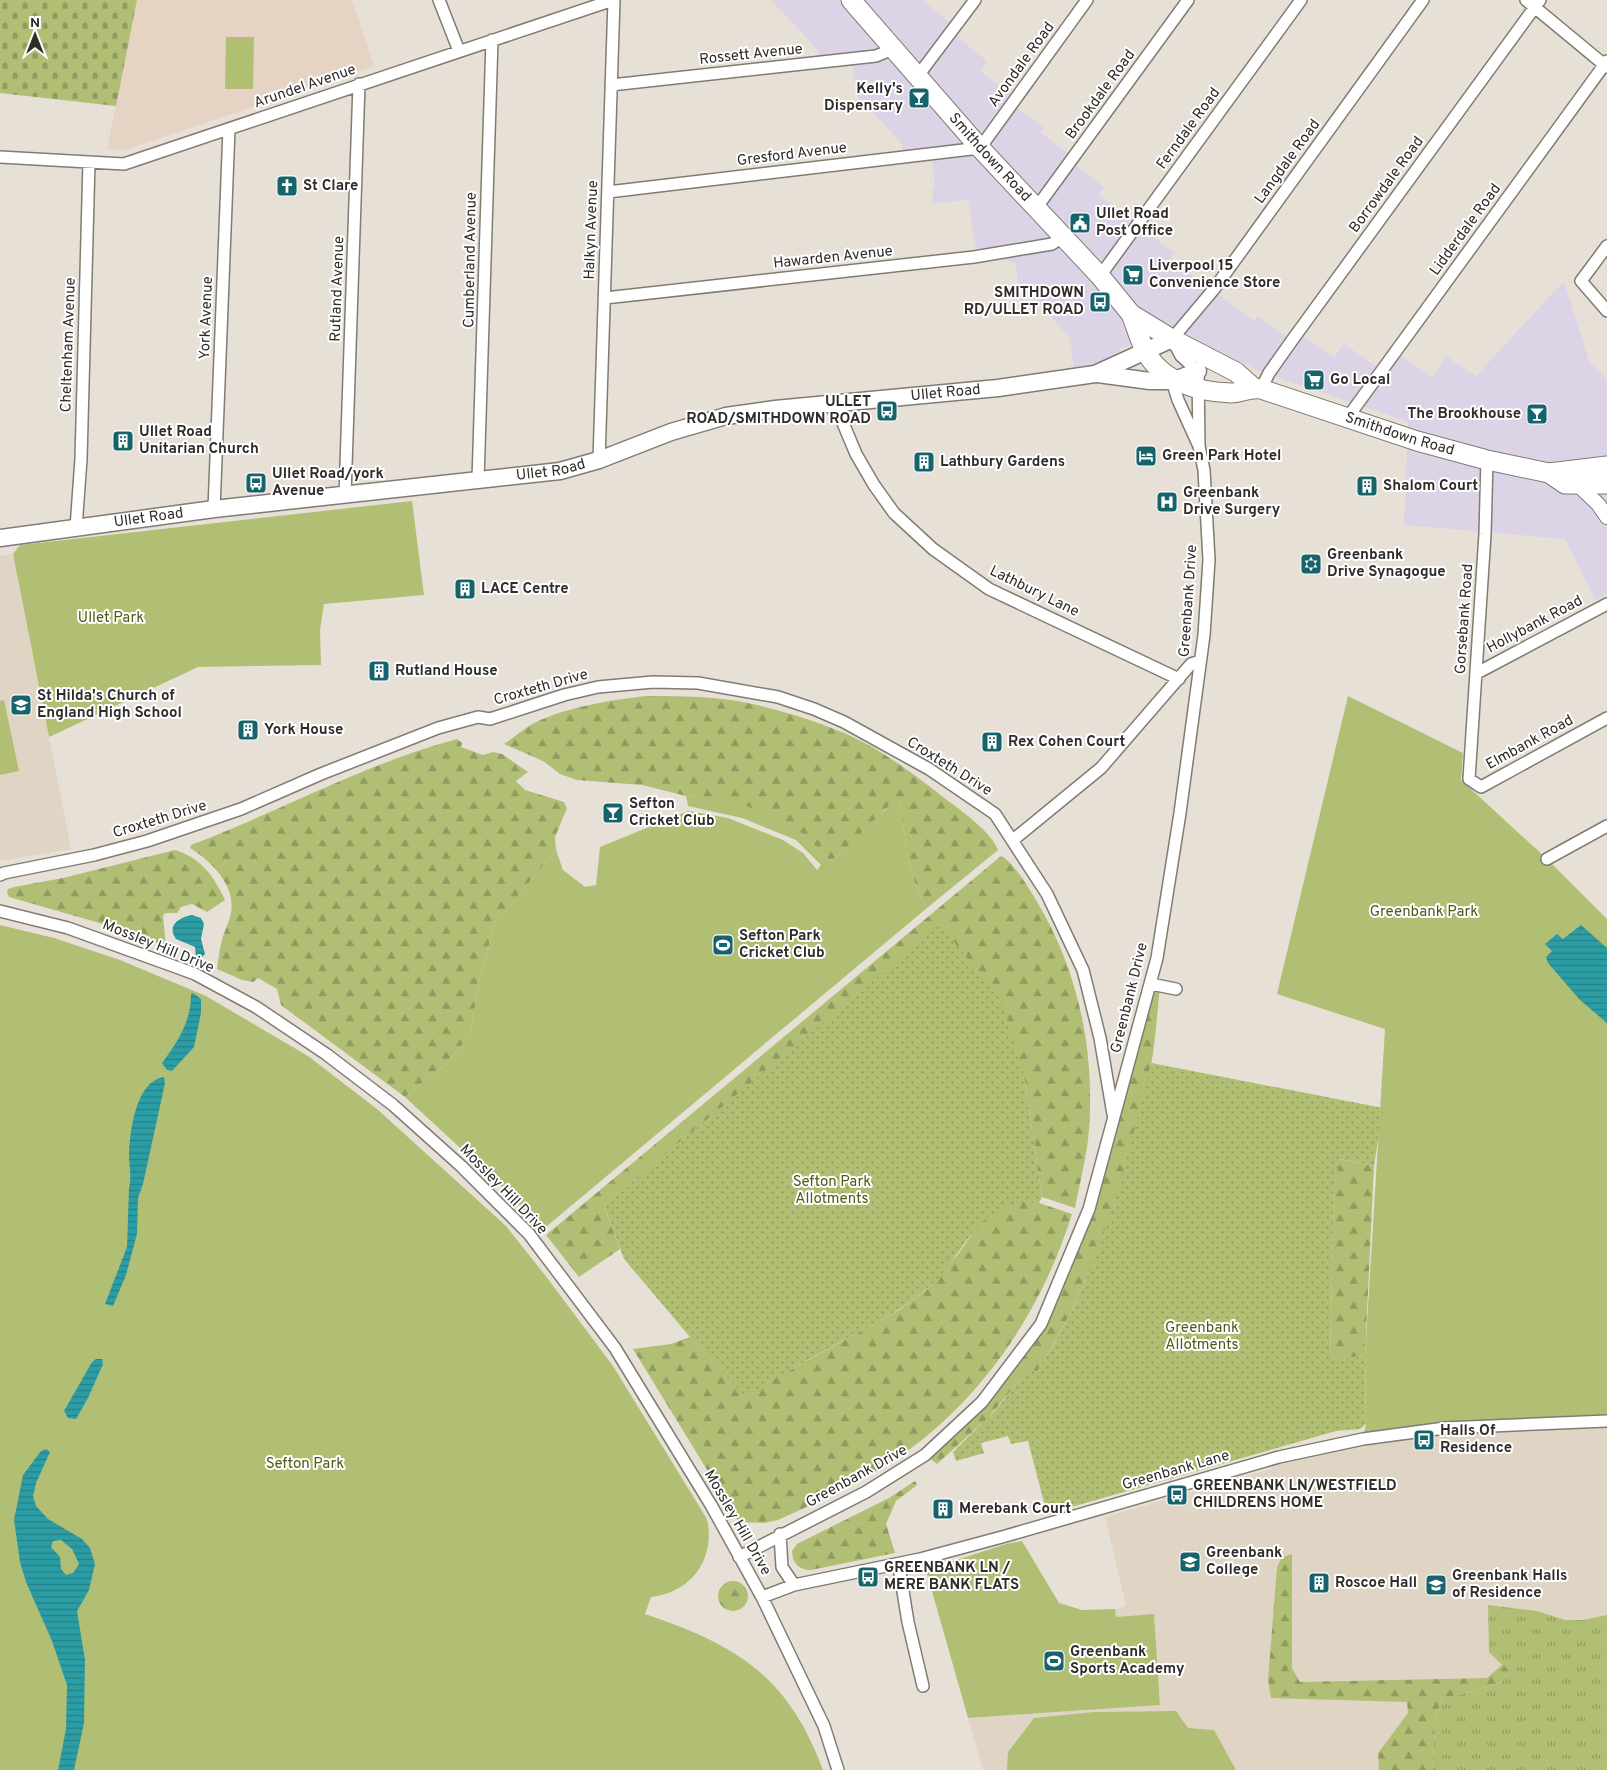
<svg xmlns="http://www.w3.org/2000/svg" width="1607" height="1770" font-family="Overpass,sans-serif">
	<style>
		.commercial { fill: #dcd3e7 }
		.built { fill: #e0d5c5 }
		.medical { fill: #e5d4c3 }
		.grass { fill: url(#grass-tufts) }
		.forest { fill: url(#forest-firs) }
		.cemetery { fill: url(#cemetery-stones) }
		.park { fill: #b1bf74 }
		.garden { fill: url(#garden-dots) }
		.water { fill: url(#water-rules); fill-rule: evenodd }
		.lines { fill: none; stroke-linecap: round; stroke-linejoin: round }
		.minor-casing { stroke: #817b73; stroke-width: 14 }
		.tertiary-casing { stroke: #817b73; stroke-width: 16 }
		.secondary-casing { stroke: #817b73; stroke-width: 19 }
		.trunk-casing { stroke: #817b73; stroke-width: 21 }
		.minor { stroke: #fff; stroke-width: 11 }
		.tertiary { stroke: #fff; stroke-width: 14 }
		.secondary { stroke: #fff; stroke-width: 16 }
		.trunk { stroke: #fff; stroke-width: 19 }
		.labels { text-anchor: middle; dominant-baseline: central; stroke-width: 4; stroke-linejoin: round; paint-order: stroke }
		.street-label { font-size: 15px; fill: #2f2c29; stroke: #fff }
		.poi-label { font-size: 15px; font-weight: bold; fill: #2f2c29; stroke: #fff; text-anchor: start }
		.park-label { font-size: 15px; fill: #515b15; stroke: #fff }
	</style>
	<defs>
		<pattern id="grass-tufts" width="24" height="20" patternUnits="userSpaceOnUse" patternTransform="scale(1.25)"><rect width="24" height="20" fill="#b1bf74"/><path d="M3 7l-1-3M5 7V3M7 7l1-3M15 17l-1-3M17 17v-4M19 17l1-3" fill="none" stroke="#909b5f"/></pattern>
		<pattern id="forest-firs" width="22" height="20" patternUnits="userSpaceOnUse" patternTransform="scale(1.25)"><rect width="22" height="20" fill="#b1bf74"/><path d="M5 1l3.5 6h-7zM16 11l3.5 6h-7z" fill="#909b5f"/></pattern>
		<pattern id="cemetery-stones" width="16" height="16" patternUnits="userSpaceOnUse" patternTransform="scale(1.25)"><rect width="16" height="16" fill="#b1bf74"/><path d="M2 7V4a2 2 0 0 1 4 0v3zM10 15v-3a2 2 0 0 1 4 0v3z" fill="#909b5f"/></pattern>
		<pattern id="garden-dots" width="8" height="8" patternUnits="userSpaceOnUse" patternTransform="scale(1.25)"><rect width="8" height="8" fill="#b1bf74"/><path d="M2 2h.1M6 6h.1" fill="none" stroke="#909b5f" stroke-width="1.8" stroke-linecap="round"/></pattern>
		<pattern id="water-rules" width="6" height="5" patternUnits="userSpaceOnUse" patternTransform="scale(1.25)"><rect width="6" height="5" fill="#2b9da4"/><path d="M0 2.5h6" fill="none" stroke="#258086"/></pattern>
	</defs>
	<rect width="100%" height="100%" fill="#e7e0d7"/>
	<path class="commercial" d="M771 0H922L948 21 961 40 987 61 981 72 1010 93 1015 107 1044 127 1040 132 1070 155 1075 165 1104 187 1099 195 1174 253 1170 259 1254 321 1258 316 1286 337 1303 336 1334 357 1344 344 1377 367 1401 356 1432 377 1446 356 1476 376 1564 281 1589 361 1607 379V594L1595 600 1565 539 1404 525 1408 422 1259 371 1195 340 1166 322 1150 337 1121 349 1109 360 1074 369 1070 338 1035 299 1020 300 1016 264 975 247 969 202 967 200 933 204 932 188 935 184 932 159 902 151V144L856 94 853 66 819 57 818 50Z"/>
	<path class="built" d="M13 554 71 849 0 861V556Z
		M1607 1421V1770H983L968 1718 1160 1705 1154 1615 1116 1617 1115 1609 1126 1606 1105 1517 1271 1469 1279 1457 1363 1439Z"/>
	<path class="medical" d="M137 0H352L374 66 125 150 107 149Z"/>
	<path class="grass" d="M1488 1605 1537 1611 1565 1620H1583L1607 1615V1770H1433L1435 1720 1442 1699 1500 1683 1510 1673 1489 1652Z"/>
	<path class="forest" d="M646 696C671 696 696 696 722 699 758 702 830 724 863 742 893 758 920 779 947 800 962 811 992 833 998 850L927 908C906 876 907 837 899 801L885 809 859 838 831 861 800 832 697 795 686 796 642 785 577 780 560 774 543 761 504 744C513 738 521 731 529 726 559 708 612 700 646 696Z
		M457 739 462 743 461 747 483 755 493 752 502 754 528 772 516 781 525 790 564 802 567 808 555 837 556 850 495 924 480 977 470 1035 446 1064 405 1097 281 1005 277 989 258 978 253 982 242 980 217 969C219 956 220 943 225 931 227 925 230 919 231 913 236 885 211 861 190 848L191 845C281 811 364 764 457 739Z
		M175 850C201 858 214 876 225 900L207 912 192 904 181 907 177 913H165L163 916 166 946 110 926 9 897 7 892 8 889 14 887 63 878Z
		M1001 856C1013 861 1029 889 1036 900 1078 969 1095 1050 1089 1130 1087 1156 1080 1182 1075 1208L1042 1197 1025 1081 837 1012 604 1205 620 1249 579 1277 546 1235Z
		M1151 984 1160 986C1157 1012 1156 1039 1151 1065 1129 1172 1096 1279 1037 1372L1030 1368 988 1418 937 1464 925 1455 982 1402 1041 1324 1071 1252Z
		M1339 1159 1374 1166 1365 1356 1330 1359 1334 1186Z
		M1017 1202 1039 1203 1072 1214C1038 1323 968 1420 867 1477 839 1493 808 1506 778 1520L764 1523 739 1522 633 1349 671 1344 690 1337 745 1395 899 1310 927 1289 959 1253 980 1222 996 1210Z
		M915 1481 917 1485 896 1501 886 1524 895 1553 811 1570C799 1570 792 1563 792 1551L797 1544 889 1498Z
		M1292 1554V1668L1300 1682 1487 1678 1503 1664 1510 1673 1500 1683 1442 1699 1435 1720 1433 1770H1379L1378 1753 1408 1713 1407 1702 1271 1698 1268 1680 1277 1567 1282 1557Z
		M718 1596a15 15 0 1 1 30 0a15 15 0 1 1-30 0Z"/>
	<path class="cemetery" d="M0 0H137L116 106 0 93Z"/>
	<path class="park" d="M226 37H254L253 89H225Z
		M412 501 424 595 324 604 320 630 321 665 198 667 49 737 13 554 20 545Z
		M1348 696 1463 753 1461 780 1547 859 1607 919V1421L1363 1439 1366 1424 1365 1356 1385 1029 1277 994Z
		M4 700 19 771 0 775V701Z
		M697 795 743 804 800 832 831 861C856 843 872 816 899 800 907 837 906 876 927 908L541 1231 511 1195 405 1097 446 1064 470 1035 480 977 495 924 556 850 563 870 585 887 596 885 600 847 688 811 728 818 783 840 803 853 817 870 821 865 796 840 742 818 688 806 686 796Z
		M0 925 54 938 120 960 206 996 308 1056 377 1109 506 1226 548 1279 613 1366 707 1519C716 1559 691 1593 651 1597L645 1614C737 1645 788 1676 823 1770H0Z
		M1022 1541 1059 1603 1082 1610 1115 1609 1116 1617 1154 1614 1160 1705 968 1718 926 1570 1006 1544Z
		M1176 1711 1188 1728 1214 1730 1236 1770H1007L1008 1752 1034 1718 1094 1712Z"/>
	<path class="garden" d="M940 925 1001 998 1025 1081 1042 1197 1039 1203C973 1198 968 1256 925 1290 901 1311 872 1325 844 1340 811 1358 778 1377 745 1396L690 1337 624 1259 604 1205Z
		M1151 1063 1383 1108 1374 1166 1340 1159 1334 1186 1330 1359 1365 1356 1366 1424 1360 1429 1336 1431 1047 1514 1028 1441 1011 1444 1008 1436 981 1443 984 1453 956 1461 953 1452 995 1411 1030 1367 1037 1372C1100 1274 1124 1174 1151 1063Z"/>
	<path class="water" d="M192 915 201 918 204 924 201 939 205 954 201 958 196 957 195 947 176 939C166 925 180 917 192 915Z
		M1581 925 1607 948V1023L1580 1000 1548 963 1546 957 1552 951 1545 944 1557 934 1563 939Z
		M193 993 201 999V1013L194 1047 172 1071 167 1070 162 1063C178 1041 191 1022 191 994Z
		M164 1077 165 1083 143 1184 138 1198 137 1234 126 1275 113 1306 105 1304 127 1247 129 1188C132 1178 129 1165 129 1154 130 1130 136 1081 164 1077Z
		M96 1359H102L103 1364 88 1398 76 1419 68 1418 64 1411 92 1362Z
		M46 1449 50 1452 36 1483 33 1496 36 1506 48 1519 82 1539 90 1548 95 1564 89 1590 77 1611 85 1660 84 1723 74 1770H58L66 1729 67 1685 52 1641 26 1582 20 1562 14 1520 23 1475 41 1451ZM61 1540 72 1549 79 1564 73 1573 66 1575 61 1569 60 1557 51 1547 53 1541Z"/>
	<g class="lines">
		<g class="minor-casing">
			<path id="minor" d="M439 0 459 51
				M1526 0 1607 67
				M917 77 975 0
				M611 85 876 56 893 49
				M0 157 124 164 613 0
				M608 192 980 148 1087 0
				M1037 207 1188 0
				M1607 246 1581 281 1607 311
				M1100 276 1301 0
				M605 298 974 257 1052 244 1062 237
				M1172 381 1178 400 1198 444
				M1261 389 1269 373 1293 339 1540 0
				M835 404 856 454 874 485 894 513 933 549 989 589 1179 679
				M1348 417 1607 61
				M599 460 614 0
				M1487 460 1485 534 1469 779 1481 787 1607 718
				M478 480 492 40
				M345 495 359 84
				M214 509 229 129
				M76 528 81 459 89 162
				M1477 673 1607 604
				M1013 840 1101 768 1191 664 1200 661
				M1547 859 1607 826
				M0 875 4 873 94 855 147 841 241 809 321 774 438 728 478 717 490 719 564 695 598 687 653 682 698 683 778 697 814 709 844 722 929 769 995 814 1047 894 1083 970 1100 1038 1113 1114
				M0 911 68 928 176 967 195 974 256 1007 326 1054 393 1105 461 1166 529 1234 615 1348 711 1505 762 1597 824 1726 838 1770
				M1151 984 1176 989
				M780 1534 782 1567 794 1585
				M739 1557 866 1492 925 1455 982 1402 1041 1324 1089 1209 1157 958 1180 813 1204 635 1209 560 1204 470 1199 446 1198 371 1181 356 1172 339 1214 289 1423 0
				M900 1573 908 1622 923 1686
				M762 1597 794 1585 920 1559 1002 1537 1279 1457 1363 1439 1445 1428 1607 1421"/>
		</g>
		<g class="tertiary-casing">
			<path id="tertiary" d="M1578 485 1598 504 1607 517"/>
		</g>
		<g class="secondary-casing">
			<g id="secondary">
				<path d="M1098 374 1150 381H1172L1198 371"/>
				<path id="s1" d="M0 538 214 509 560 471 599 460 671 432 726 416 775 409 998 388 1095 374 1172 339"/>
			</g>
		</g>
		<g class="trunk-casing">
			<g id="trunk">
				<path id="s2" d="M851 0 980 148 1100 276 1131 314 1172 339 1236 372 1254 388"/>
				<path id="s3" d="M1131 314C1136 326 1139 339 1145 350 1161 382 1198 392 1231 393 1241 393 1250 387 1261 389L1417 441 1487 460 1549 473 1607 466"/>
				<path d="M1549 473 1565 484H1607"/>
			</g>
		</g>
		<use href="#minor" class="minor"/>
		<use href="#tertiary" class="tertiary"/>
		<use href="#secondary" class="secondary"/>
		<use href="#trunk" class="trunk"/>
	</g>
	<defs>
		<g id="bar-square" transform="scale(1.125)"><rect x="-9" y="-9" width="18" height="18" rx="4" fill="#16636c" stroke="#fff"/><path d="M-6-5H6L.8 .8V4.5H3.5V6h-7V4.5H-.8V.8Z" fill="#fff"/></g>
		<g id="church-square" transform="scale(1.125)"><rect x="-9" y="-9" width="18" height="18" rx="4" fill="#16636c" stroke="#fff"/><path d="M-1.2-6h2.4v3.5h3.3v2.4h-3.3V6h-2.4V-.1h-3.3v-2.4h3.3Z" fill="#fff"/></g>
		<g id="civic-square" transform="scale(1.125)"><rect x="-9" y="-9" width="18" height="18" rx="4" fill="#16636c" stroke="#fff"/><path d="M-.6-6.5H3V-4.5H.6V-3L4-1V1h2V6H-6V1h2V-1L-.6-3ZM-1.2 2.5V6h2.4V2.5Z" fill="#fff"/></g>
		<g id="supermarket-square" transform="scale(1.125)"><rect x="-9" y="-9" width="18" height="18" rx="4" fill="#16636c" stroke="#fff"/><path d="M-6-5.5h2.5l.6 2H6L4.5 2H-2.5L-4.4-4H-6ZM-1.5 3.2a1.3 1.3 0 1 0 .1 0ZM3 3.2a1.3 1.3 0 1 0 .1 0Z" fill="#fff"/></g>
		<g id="bus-square" transform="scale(1.125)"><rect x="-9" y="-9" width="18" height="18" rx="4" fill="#16636c" stroke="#fff"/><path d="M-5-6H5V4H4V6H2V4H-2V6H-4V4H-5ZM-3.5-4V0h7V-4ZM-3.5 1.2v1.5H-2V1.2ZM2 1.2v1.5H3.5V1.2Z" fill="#fff"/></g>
		<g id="building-square" transform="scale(1.125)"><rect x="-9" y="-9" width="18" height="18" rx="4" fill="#16636c" stroke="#fff"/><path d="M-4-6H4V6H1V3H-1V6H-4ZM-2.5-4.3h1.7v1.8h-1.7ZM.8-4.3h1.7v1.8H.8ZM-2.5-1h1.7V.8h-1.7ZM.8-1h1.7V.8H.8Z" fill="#fff"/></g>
		<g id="hotel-square" transform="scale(1.125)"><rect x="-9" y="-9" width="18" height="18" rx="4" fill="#16636c" stroke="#fff"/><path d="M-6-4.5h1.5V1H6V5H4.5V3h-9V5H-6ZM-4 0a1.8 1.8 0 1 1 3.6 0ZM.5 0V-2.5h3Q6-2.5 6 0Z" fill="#fff"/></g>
		<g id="hospital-square" transform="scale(1.125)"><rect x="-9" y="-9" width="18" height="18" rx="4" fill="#16636c" stroke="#fff"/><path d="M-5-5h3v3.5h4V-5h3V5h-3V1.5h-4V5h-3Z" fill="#fff"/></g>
		<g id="synagogue-square" transform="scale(1.125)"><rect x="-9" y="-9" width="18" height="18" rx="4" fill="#16636c" stroke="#fff"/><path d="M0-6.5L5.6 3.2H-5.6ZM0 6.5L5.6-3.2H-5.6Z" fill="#fff"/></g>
		<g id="school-square" transform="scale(1.125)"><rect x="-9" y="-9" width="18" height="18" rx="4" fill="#16636c" stroke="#fff"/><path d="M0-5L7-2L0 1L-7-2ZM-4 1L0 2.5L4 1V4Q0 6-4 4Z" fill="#fff"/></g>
		<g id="stadium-square" transform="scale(1.125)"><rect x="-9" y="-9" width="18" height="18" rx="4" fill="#16636c" stroke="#fff"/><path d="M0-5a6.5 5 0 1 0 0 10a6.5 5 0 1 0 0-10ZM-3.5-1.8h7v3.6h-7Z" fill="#fff"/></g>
		<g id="university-square" transform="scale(1.125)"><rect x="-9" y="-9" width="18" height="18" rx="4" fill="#16636c" stroke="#fff"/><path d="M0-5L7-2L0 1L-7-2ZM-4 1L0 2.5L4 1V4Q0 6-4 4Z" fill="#fff"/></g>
	</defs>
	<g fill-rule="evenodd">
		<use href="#bar-square" x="919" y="98"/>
		<use href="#church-square" x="287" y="186"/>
		<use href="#civic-square" x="1080" y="223"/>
		<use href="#supermarket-square" x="1133" y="275"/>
		<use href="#bus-square" x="1100" y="302"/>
		<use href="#supermarket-square" x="1314" y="380"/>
		<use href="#bus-square" x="887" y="411"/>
		<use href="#bar-square" x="1537" y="414"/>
		<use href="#building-square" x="123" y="441"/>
		<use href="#hotel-square" x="1146" y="456"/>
		<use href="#building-square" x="924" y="462"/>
		<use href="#bus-square" x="256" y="483"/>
		<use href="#building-square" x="1367" y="486"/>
		<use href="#hospital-square" x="1167" y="502"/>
		<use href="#synagogue-square" x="1311" y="564"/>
		<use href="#building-square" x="465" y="589"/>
		<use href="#building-square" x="379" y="671"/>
		<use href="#school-square" x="21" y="705"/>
		<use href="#building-square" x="248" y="730"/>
		<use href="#building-square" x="992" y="742"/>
		<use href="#bar-square" x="613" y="813"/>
		<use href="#stadium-square" x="723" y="945"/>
		<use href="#bus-square" x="1424" y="1440"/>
		<use href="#bus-square" x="1177" y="1495"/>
		<use href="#building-square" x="943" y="1509"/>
		<use href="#university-square" x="1190" y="1562"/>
		<use href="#bus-square" x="868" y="1577"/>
		<use href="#building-square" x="1319" y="1583"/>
		<use href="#university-square" x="1436" y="1585"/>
		<use href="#stadium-square" x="1054" y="1661"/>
	</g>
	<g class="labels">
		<g class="street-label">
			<text transform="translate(751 55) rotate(-6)">Rossett Avenue</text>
			<text transform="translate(1022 65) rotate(-54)">Avondale Road</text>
			<text transform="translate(305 87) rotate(-19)">Arundel Avenue</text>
			<text transform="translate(1101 95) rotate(-54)">Brookdale Road</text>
			<text transform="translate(1189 129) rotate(-54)">Ferndale Road</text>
			<text transform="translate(792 155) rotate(-7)">Gresford Avenue</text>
			<text stroke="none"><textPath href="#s2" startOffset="210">Smithdown Road</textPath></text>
			<text transform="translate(1288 162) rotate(-54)">Langdale Road</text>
			<text transform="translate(1387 185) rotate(-54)">Borrowdale Road</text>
			<text transform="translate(592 230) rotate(-88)">Halkyn Avenue</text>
			<text transform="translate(1466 230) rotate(-54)">Lidderdale Road</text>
			<text transform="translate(833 258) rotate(-6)">Hawarden Avenue</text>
			<text transform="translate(471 260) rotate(-89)">Cumberland Avenue</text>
			<text transform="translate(338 289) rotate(-88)">Rutland Avenue</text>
			<text transform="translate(207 318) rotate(-88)">York Avenue</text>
			<text transform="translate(69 345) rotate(-88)">Cheltenham Avenue</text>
			<text stroke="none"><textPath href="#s1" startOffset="960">Ullet Road</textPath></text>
			<text stroke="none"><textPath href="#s3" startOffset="316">Smithdown Road</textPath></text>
			<text stroke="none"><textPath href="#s1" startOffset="555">Ullet Road</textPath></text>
			<text stroke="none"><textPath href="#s1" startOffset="150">Ullet Road</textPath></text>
			<text transform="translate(1034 592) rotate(26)">Lathbury Lane</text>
			<text transform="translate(1189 601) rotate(-86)">Greenbank Drive</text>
			<text transform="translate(1465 619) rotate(-86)">Gorsebank Road</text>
			<text transform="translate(1535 625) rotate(-28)">Hollybank Road</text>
			<text transform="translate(541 688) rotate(-16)">Croxteth Drive</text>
			<text transform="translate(1530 743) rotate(-29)">Elmbank Road</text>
			<text transform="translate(949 767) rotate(32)">Croxteth Drive</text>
			<text transform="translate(160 820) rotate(-17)">Croxteth Drive</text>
			<text transform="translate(158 947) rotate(22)">Mossley Hill Drive</text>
			<text transform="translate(1130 998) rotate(-76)">Greenbank Drive</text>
			<text transform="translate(503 1190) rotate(46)">Mossley Hill Drive</text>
			<text transform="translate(1176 1471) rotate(-16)">Greenbank Lane</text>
			<text transform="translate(857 1477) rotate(-29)">Greenbank Drive</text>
			<text transform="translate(737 1523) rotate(60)">Mossley Hill Drive</text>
		</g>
		<g class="poi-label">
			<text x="903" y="89" text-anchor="end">Kelly's<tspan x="903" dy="17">Dispensary</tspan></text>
			<text x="303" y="186">St Clare</text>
			<text x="1096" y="214">Ullet Road<tspan x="1096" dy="17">Post Office</tspan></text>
			<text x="1149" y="266">Liverpool 15<tspan x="1149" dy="17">Convenience Store</tspan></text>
			<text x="1084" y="293" text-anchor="end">SMITHDOWN<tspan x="1084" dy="17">RD/ULLET ROAD</tspan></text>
			<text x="1330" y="380">Go Local</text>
			<text x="871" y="402" text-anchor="end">ULLET<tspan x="871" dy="17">ROAD/SMITHDOWN ROAD</tspan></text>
			<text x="1521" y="414" text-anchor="end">The Brookhouse</text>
			<text x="139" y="432">Ullet Road<tspan x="139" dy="17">Unitarian Church</tspan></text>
			<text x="1162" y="456">Green Park Hotel</text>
			<text x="940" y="462">Lathbury Gardens</text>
			<text x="272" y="474">Ullet Road/york<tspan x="272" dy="17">Avenue</tspan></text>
			<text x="1383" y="486">Shalom Court</text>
			<text x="1183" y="493">Greenbank<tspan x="1183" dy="17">Drive Surgery</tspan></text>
			<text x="1327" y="555">Greenbank<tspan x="1327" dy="17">Drive Synagogue</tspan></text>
			<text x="481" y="589">LACE Centre</text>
			<text x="395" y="671">Rutland House</text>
			<text x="37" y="696">St Hilda's Church of<tspan x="37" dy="17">England High School</tspan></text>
			<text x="264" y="730">York House</text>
			<text x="1008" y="742">Rex Cohen Court</text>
			<text x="629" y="804">Sefton<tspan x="629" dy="17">Cricket Club</tspan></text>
			<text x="739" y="936">Sefton Park<tspan x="739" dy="17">Cricket Club</tspan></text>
			<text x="1440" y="1431">Halls Of<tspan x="1440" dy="17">Residence</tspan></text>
			<text x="1193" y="1486">GREENBANK LN/WESTFIELD<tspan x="1193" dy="17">CHILDRENS HOME</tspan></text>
			<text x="959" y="1509">Merebank Court</text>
			<text x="1206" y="1553">Greenbank<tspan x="1206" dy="17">College</tspan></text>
			<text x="884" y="1568">GREENBANK LN /<tspan x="884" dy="17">MERE BANK FLATS</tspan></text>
			<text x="1452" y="1576">Greenbank Halls<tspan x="1452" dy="17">of Residence</tspan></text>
			<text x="1335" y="1583">Roscoe Hall</text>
			<text x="1070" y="1652">Greenbank<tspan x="1070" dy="17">Sports Academy</tspan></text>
		</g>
		<g class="park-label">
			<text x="111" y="618">Ullet Park</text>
			<text x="1424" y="912">Greenbank Park</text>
			<text x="832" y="1182">Sefton Park<tspan x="832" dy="17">Allotments</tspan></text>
			<text x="1202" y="1328">Greenbank<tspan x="1202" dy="17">Allotments</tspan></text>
			<text x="305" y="1464">Sefton Park</text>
		</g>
	</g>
	<g transform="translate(35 35)" stroke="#ffffff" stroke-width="4" paint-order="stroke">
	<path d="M0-4L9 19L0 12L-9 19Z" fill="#2f2c29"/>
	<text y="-8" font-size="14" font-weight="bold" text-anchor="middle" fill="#2f2c29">N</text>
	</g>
</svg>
